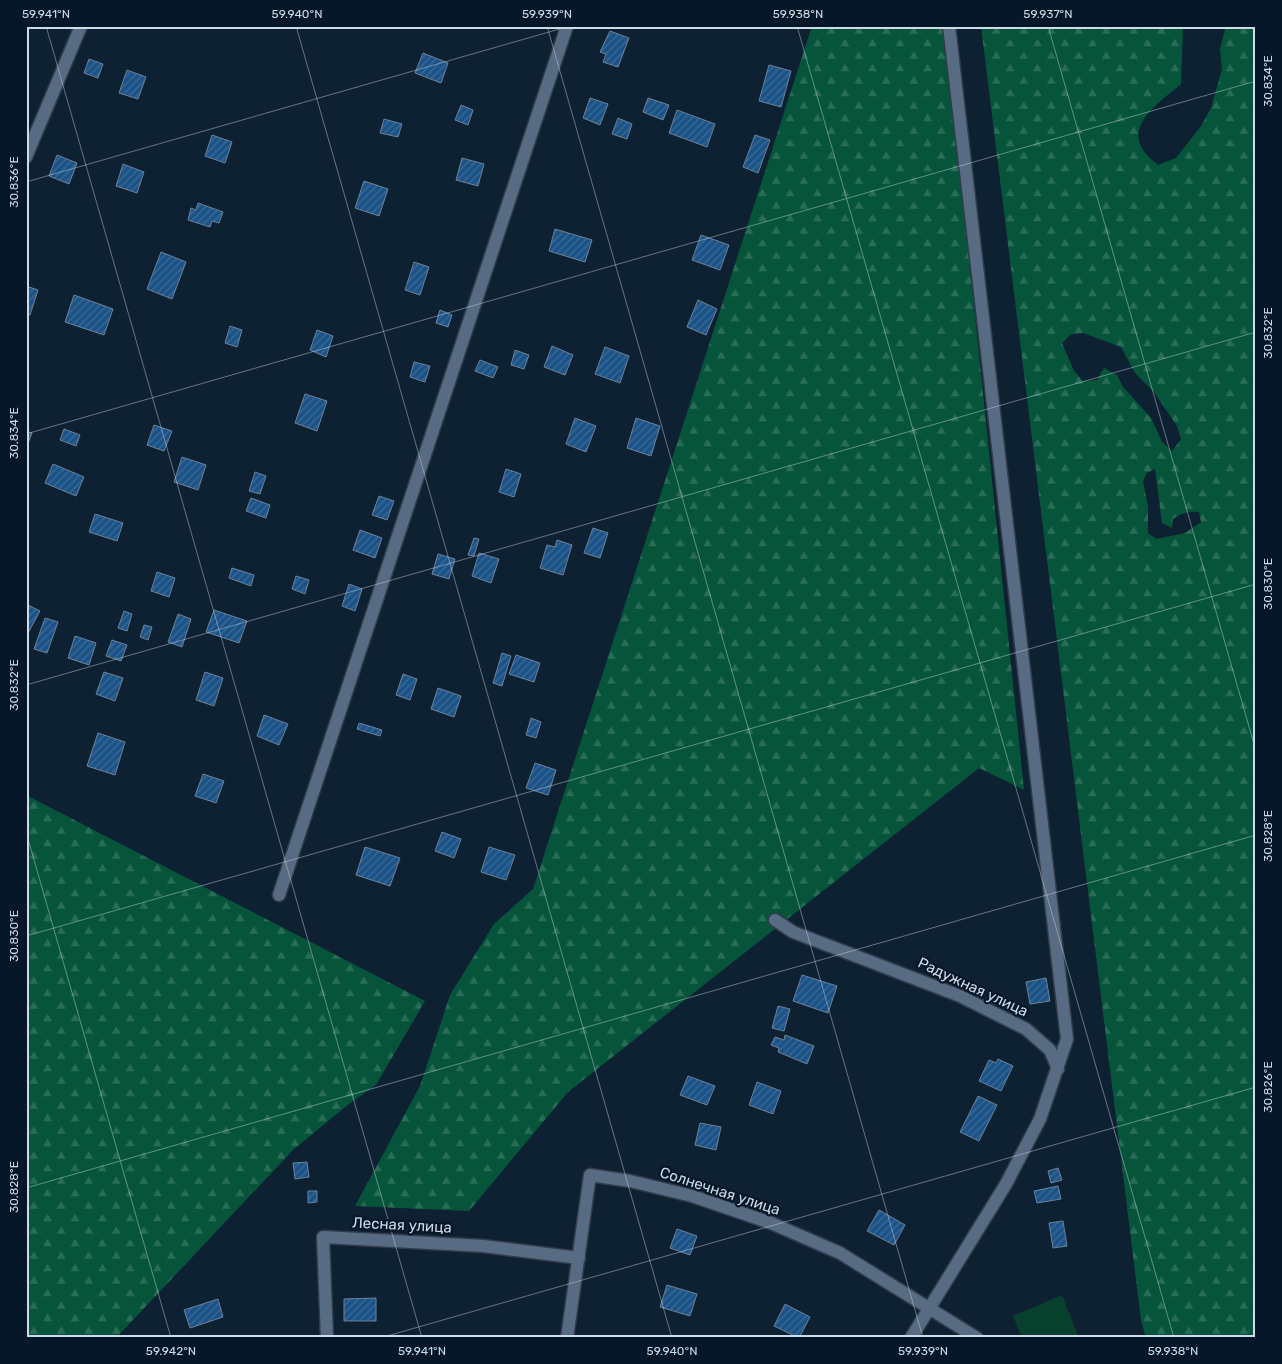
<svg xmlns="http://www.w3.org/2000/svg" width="1282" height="1364" font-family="Rubik,sans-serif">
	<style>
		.forest { fill: url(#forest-firs); fill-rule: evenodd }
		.pitch { fill: #07402c }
		.building { fill: url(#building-hatch); stroke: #6d8299 }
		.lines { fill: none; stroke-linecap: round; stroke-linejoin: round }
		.minor-casing { stroke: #313b4b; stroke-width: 15 }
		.minor { stroke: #576c82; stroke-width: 12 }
		.ticks { fill: none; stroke: #cedae6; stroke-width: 1; stroke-opacity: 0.45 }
		.labels { text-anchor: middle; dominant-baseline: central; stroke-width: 4.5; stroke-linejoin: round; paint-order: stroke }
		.street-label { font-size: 15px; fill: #cedae6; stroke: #061729 }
		.neatline { fill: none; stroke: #cedae6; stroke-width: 2 }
		.ticks-label { font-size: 12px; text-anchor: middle; fill: #cedae6 }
	</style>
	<defs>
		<pattern id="forest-firs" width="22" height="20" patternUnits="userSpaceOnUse" patternTransform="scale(1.25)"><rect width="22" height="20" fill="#06553b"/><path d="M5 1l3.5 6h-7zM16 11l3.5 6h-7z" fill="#296d57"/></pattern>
		<pattern id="building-hatch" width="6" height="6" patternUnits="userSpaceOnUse" patternTransform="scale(1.25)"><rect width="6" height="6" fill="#1b5387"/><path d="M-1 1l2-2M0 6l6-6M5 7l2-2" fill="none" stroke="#3b6b98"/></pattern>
	</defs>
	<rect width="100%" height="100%" fill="#0e2133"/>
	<path class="forest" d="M812 26H945L1024 790 979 768 568 1092 469 1211 355 1206 420 1086 450 995 494 924 533 889Z
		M981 26H1183L1181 84C1152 108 1115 133 1158 165L1176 158 1201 126 1211 108 1222 69 1220 49 1226 26H1256V1338H1146L1141 1320ZM1083 333 1121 347 1135 373 1154 392 1177 426 1181 439 1172 451 1162 442 1151 418 1123 387 1117 375 1104 368 1097 380 1083 381 1074 371 1062 343 1071 334ZM1155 469 1162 523 1172 528 1173 519C1182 513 1188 511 1199 512L1201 522 1185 533 1156 539 1148 533V507L1143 481 1147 473Z
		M26 795 425 1001 376 1085 350 1103 293 1150 116 1338H26Z"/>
	<path class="pitch" d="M1062 1295 1079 1338H1022L1013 1316Z"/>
	<path class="building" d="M610 31 629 38 618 67 603 62 606 54 600 52Z
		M423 53 448 63 441 83 415 73Z
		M89 59 103 64 98 78 84 73Z
		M769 65 791 71 781 107 759 101Z
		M127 70 146 77 138 99 119 93Z
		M590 98 608 104 600 125 583 118Z
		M648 98 669 105 663 120 643 112Z
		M461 105 473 110 468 125 455 120Z
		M677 110 715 124 707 147 669 133Z
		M618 118 632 124 627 139 612 134Z
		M384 119 402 124 398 137 380 133Z
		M212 135 232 142 225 163 205 156Z
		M755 135 770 140 758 173 743 167Z
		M57 155 77 163 69 184 49 176Z
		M462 158 484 164 478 186 456 180Z
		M123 164 144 172 137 193 116 186Z
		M364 181 388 189 379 216 355 208Z
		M198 203 223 212 219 223 212 221 210 227 188 220 191 208 196 210Z
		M555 229 592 240 585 262 549 251Z
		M701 235 729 245 720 270 692 260Z
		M161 252 186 262 172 299 147 289Z
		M414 262 429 267 420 295 405 290Z
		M26 286 38 290 30 315 26 314Z
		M74 295 113 309 104 335 65 322Z
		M698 300 717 309 706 335 687 327Z
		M440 310 452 315 448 327 436 323Z
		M230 326 242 330 237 347 225 343Z
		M317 330 333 336 326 357 310 350Z
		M552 346 573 355 565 375 544 367Z
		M605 347 629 356 620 383 595 374Z
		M515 350 529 355 524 369 511 365Z
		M480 360 498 367 493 378 475 371Z
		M414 362 430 366 425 382 410 377Z
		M305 394 327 401 317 431 295 423Z
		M575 418 596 426 586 452 566 444Z
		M636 418 660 426 651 456 627 448Z
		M154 425 172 431 164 451 147 445Z
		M64 429 80 435 76 446 60 440Z
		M26 431 32 433 27 446H26Z
		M182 457 206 465 198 490 174 482Z
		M53 464 84 477 76 496 45 483Z
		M506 469 521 474 514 497 499 492Z
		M255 472 266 476 260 494 249 491Z
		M379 496 394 501 387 520 372 515Z
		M251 498 270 505 266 518 246 511Z
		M95 514 123 523 117 541 89 532Z
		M593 528 608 533 600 558 584 553Z
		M360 530 382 538 375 558 353 550Z
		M474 538 479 539 474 556 468 555Z
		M557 540 572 545 563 575 540 568 547 545 555 547Z
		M479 553 499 559 491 583 472 576Z
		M438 554 455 559 449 579 432 574Z
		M232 568 254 575 251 586 229 578Z
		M157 572 175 578 169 597 151 591Z
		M296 576 309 580 305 594 292 589Z
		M349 584 362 589 355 611 342 606Z
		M26 604 40 611 28 633 26 632Z
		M214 610 247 621 239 643 206 632Z
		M124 611 132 614 127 631 118 628Z
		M178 614 191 619 182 647 168 642Z
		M45 618 58 622 47 653 34 649Z
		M144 625 152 627 148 640 140 637Z
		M75 636 96 643 89 665 68 658Z
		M112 640 127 645 121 661 106 656Z
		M502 653 511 656 502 686 493 683Z
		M516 655 540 663 534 682 509 674Z
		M104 672 123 678 115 701 96 694Z
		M205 672 223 678 214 706 196 700Z
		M403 674 417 679 410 700 396 695Z
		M438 688 461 696 454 717 431 709Z
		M264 715 288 724 279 745 257 736Z
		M531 718 541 722 536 738 526 735Z
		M359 723 382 730 380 736 357 729Z
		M98 733 125 742 115 775 87 766Z
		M535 763 556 770 548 795 526 788Z
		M203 774 224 781 216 803 195 796Z
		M442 832 461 839 454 858 435 851Z
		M365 847 400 858 390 886 356 875Z
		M489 847 515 855 506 880 481 872Z
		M802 975 837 986 828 1013 793 1001Z
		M1046 978 1050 1001 1030 1004 1026 982Z
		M778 1006 790 1009 784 1031 772 1028Z
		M785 1035 814 1046 807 1064 778 1052 779 1048 771 1045 775 1037 784 1040Z
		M998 1059 1013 1066 1001 1091 979 1081 989 1060 996 1063Z
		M688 1076 715 1086 707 1105 680 1095Z
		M757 1082 781 1091 773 1114 749 1105Z
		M978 1096 997 1105 979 1141 960 1132Z
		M700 1123 721 1127 716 1150 695 1145Z
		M307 1162 309 1177 295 1179 293 1163Z
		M1058 1168 1062 1180 1051 1183 1048 1171Z
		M1058 1186 1061 1199 1037 1203 1034 1191Z
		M308 1191H317V1202L308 1203Z
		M879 1210 905 1225 894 1245 867 1231Z
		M1063 1221 1067 1246 1053 1248 1049 1223Z
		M677 1229 697 1236 690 1255 670 1248Z
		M667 1285 697 1294 690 1316 660 1307Z
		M376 1298V1321H344V1299Z
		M218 1299 223 1317 190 1328 184 1310Z
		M785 1304 810 1317 799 1338 774 1326Z"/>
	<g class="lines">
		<g class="minor-casing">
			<path id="minor" d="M26 157 81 26
				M279 895 567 26
				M775 920 793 932 960 996 1026 1029 1050 1050 1058 1069
				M327 1338 323 1237 483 1246 579 1258
				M567 1338 590 1175 630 1181 692 1196 771 1223 840 1253 977 1338
				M911 1338 1006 1184 1040 1119 1067 1039 949 26"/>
		</g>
		<use href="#minor" class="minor"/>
	</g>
	<path class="ticks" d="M46 26 422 1338M296 26 672 1338M547 26 923 1338M797 26 1174 1338M1048 26 1256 751M26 182 570 26M26 434 1256 81M26 685 1256 332M26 832 171 1338M26 936 1256 584M26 1188 1256 835M380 1338 1256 1087"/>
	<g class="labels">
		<g class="street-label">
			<text transform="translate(973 987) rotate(25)">Радужная улица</text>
			<text transform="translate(720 1191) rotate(18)">Солнечная улица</text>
			<text transform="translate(402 1225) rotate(3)">Лесная улица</text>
		</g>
	</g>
	<rect width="1282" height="1364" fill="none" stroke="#061729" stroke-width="55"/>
	<rect x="28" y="28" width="1226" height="1308" class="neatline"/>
	<g class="ticks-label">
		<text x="46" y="18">59.941°N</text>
		<text x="297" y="18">59.940°N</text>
		<text x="547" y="18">59.939°N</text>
		<text x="798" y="18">59.938°N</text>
		<text x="1048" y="18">59.937°N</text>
		<text transform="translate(1268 81) rotate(-90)" y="4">30.834°E</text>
		<text transform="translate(14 182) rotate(-90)" y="4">30.836°E</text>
		<text transform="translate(1268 333) rotate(-90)" y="4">30.832°E</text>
		<text transform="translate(14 433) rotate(-90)" y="4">30.834°E</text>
		<text transform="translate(1268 584) rotate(-90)" y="4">30.830°E</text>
		<text transform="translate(14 685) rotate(-90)" y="4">30.832°E</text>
		<text transform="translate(1268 836) rotate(-90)" y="4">30.828°E</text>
		<text transform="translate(14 936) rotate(-90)" y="4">30.830°E</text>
		<text transform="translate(1268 1087) rotate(-90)" y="4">30.826°E</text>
		<text transform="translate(14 1187) rotate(-90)" y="4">30.828°E</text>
		<text x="171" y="1355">59.942°N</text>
		<text x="422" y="1355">59.941°N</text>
		<text x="672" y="1355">59.940°N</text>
		<text x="923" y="1355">59.939°N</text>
		<text x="1173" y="1355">59.938°N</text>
	</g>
</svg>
